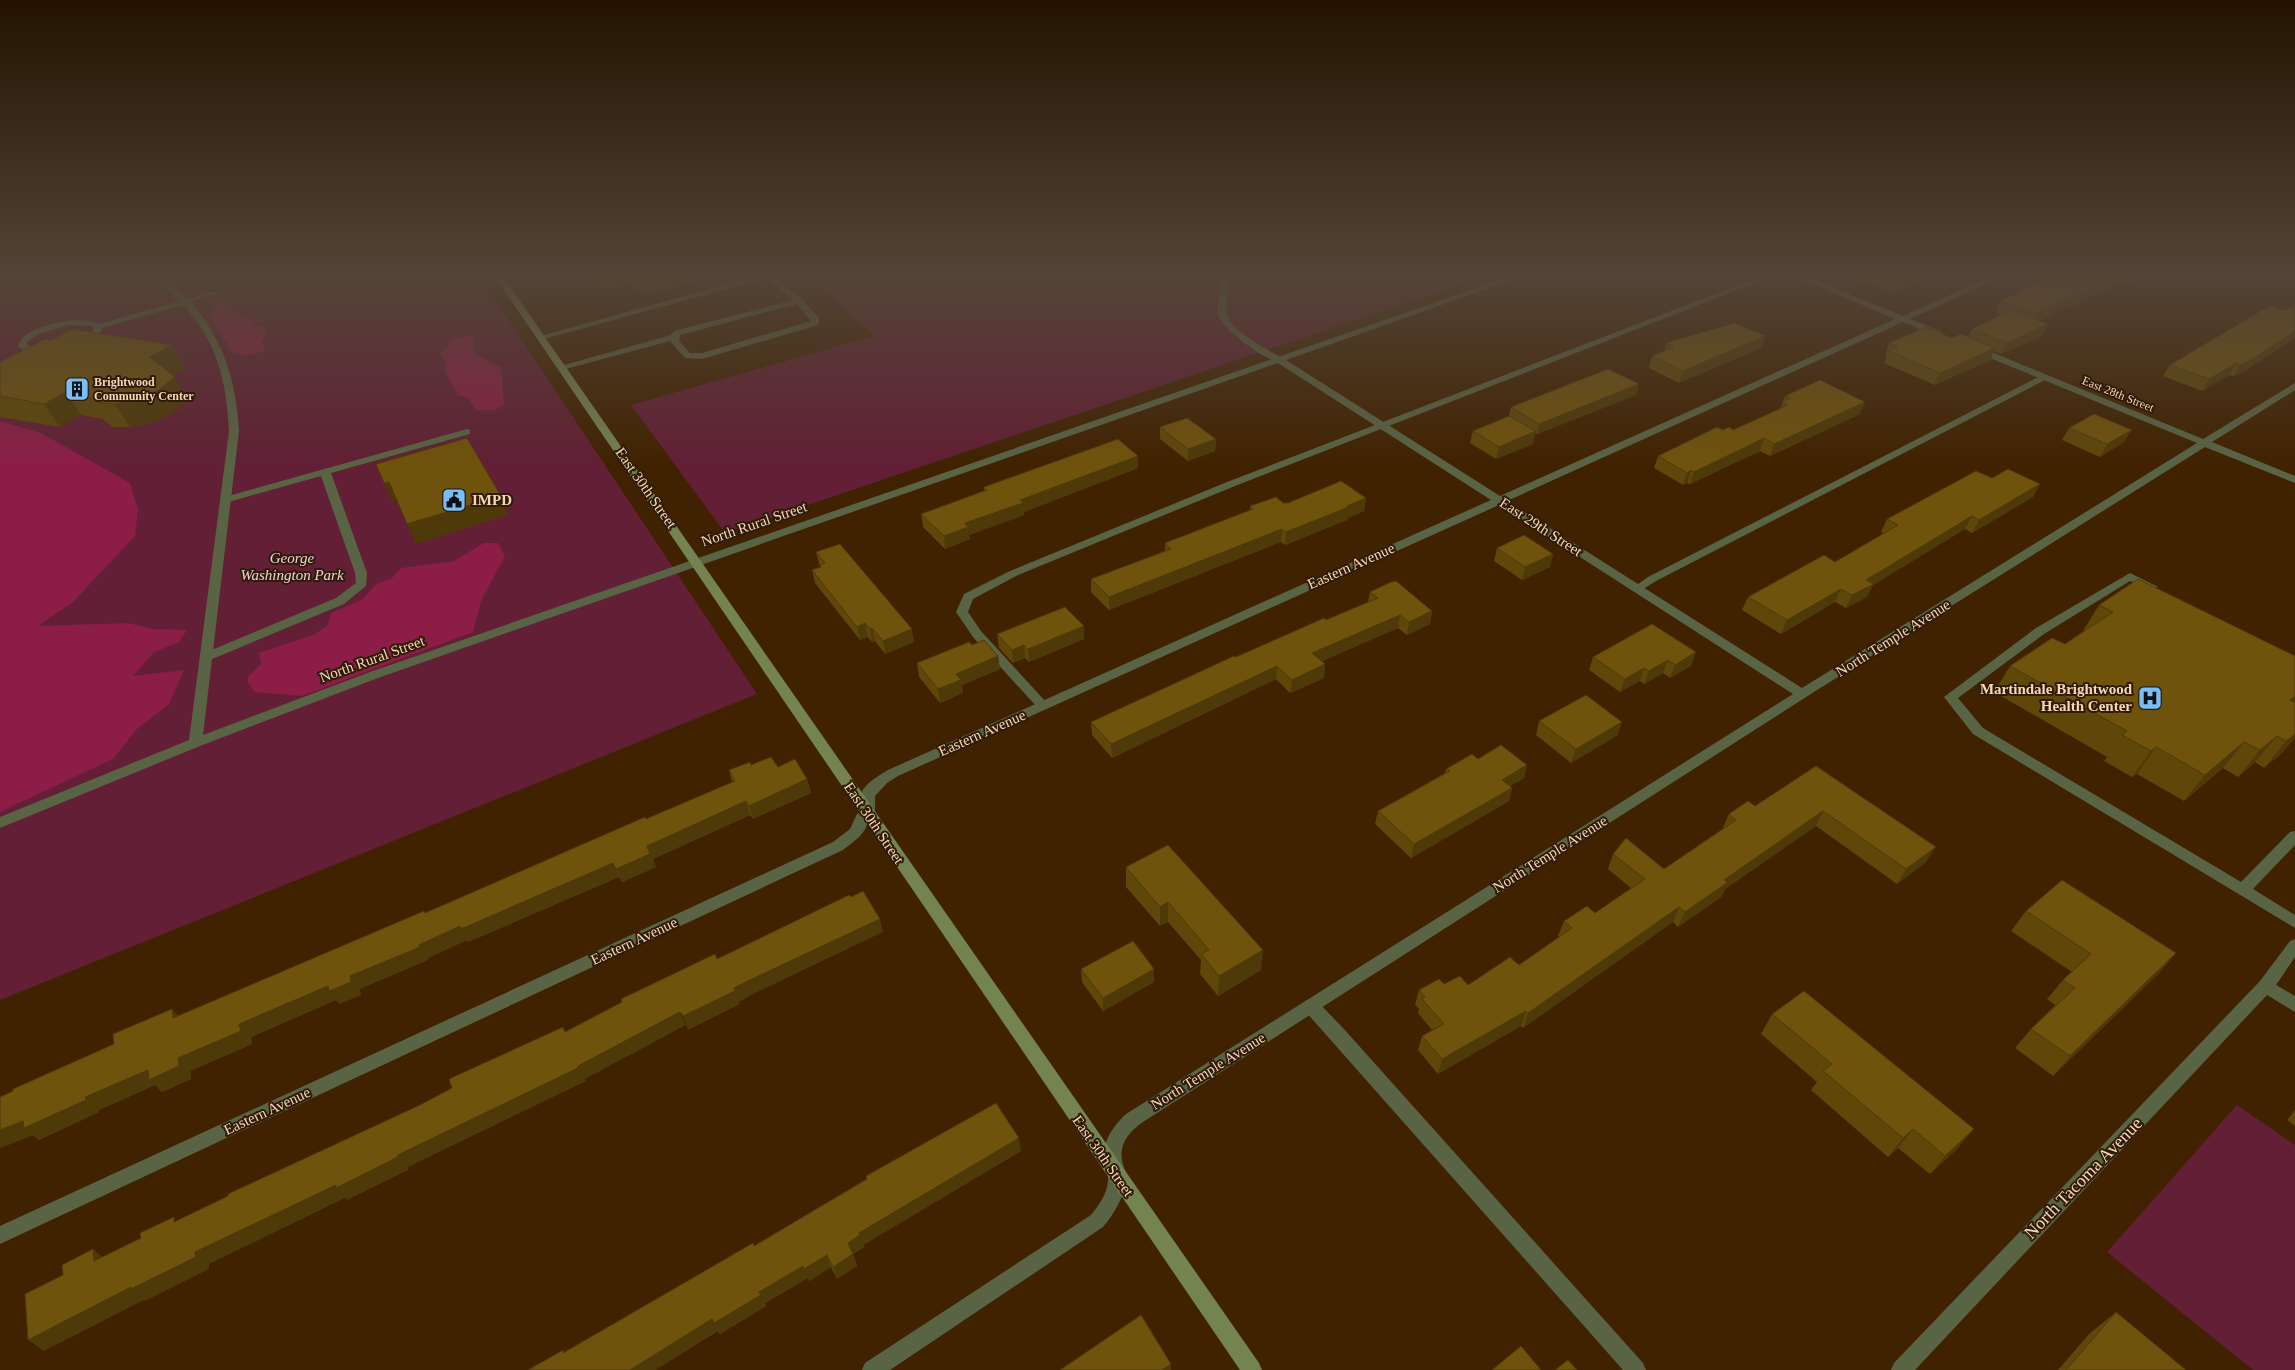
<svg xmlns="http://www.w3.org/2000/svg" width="2295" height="1370" font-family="Georgia,serif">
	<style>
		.green { fill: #621f35 }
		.forest { fill: #8c1d47 }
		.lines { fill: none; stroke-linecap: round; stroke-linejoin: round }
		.service { fill: #596445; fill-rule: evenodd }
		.minor { fill: #596445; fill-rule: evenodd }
		.secondary { fill: #738351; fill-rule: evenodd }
		.wall { fill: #5f4709 }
		.shaded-wall { fill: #4e3908 }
		.building { fill: #6f520b; stroke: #4e3908 }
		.labels { text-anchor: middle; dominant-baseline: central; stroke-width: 4; stroke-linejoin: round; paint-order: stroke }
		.far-poi-label { font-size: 12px; font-weight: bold; fill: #f8d7b9; stroke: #2f1c08; text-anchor: start }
		.far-street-label { font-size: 12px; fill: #f8d7b9; stroke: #2f1c08 }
		.street-label { font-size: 15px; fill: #f8d7b9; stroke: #2f1c08 }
		.poi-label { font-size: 15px; font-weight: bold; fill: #f8d7b9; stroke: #2f1c08; text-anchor: start }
		.park-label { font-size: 15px; font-style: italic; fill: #f1d2d8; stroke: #2f1c08 }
		.near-street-label { font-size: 18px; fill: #f8d7b9; stroke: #2f1c08 }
	</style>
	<rect width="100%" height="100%" fill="#402200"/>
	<path class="green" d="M0 274H478L757 694 0 1000Z
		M839 274H1492L725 533 631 405 874 336 814 281Z
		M2237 1105 2295 1145V1370H2253L2107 1252Z"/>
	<path class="forest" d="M221 299 246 318 260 319 249 326H264L266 334 262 343 265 351 247 356 231 352 210 313Z
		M468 335 474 339V355L481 357 500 367C504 381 501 390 505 404L495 410H476L468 398 458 395 445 372V361L439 354 449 345 450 340Z
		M0 421 41 433 130 483 138 509 135 536 72 603 38 626 128 623 153 629 187 630 179 642 154 652 133 676 184 670 169 704 136 730 113 759 0 812Z
		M484 543H498L505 556 481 601 473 632 302 696 255 692 248 683V677L261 664 259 653 313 635 327 626 331 613 363 599 376 584 392 578 401 568 454 561Z"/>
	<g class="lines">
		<path class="service" d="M763 274H776L774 276 802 299 819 318 818 325 702 359 685 358 670 341 562 370 557 367 671 335 674 331 793 300 767 278 544 339 537 337ZM797 304 811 321 702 353H690L679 341 680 335Z
			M1219 274H1227L1228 278C1230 289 1226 299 1226 310 1228 331 1266 348 1282 358V362C1269 364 1224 330 1219 317 1214 304 1224 288 1219 274Z
			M1767 274H1778L1235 486 1018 575 973 599 968 612 981 631 1046 702 1048 705 1046 708H1038L973 637 956 612 964 594 1010 571 1227 482Z
			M212 291 219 293 187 303 183 301Z
			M2044 374 2049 377 2047 379 1656 581 1637 593 1631 589 1648 577Z
			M467 429 470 430V434L331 473 367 573 366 586 344 604 210 660H202L200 657 202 654 336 598 356 583 355 573 321 476 225 503 221 502V498Z
			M2130 573 2158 587 2152 590 2130 581 2044 634 1958 698 1983 728 2241 882 2290 832 2295 831V845L2253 889 2295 915V928L1973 734 1944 697 2036 628Z
			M2295 939V957L2272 991 2266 993 2260 991 2258 986 2260 981 2290 941Z
			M1311 999 1317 1001 1343 1028 1643 1363 1646 1370H1623L1305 1011 1303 1006 1305 1001Z"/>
		<path class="minor" d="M151 274C164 274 173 285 182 294 185 296 189 298 191 301 223 341 236 378 239 431L203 735 370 672 1517 274H1529L1286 360 1500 496 1895 319 1789 274H1800L1903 316 1996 274H2007L1910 319 1942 332V336H1936L1903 322 1507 501 1802 688 2197 443 1973 351V347H1979L2203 439 2295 383V390L2212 442 2295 476V483L2205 447 1806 697 1143 1122C1130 1131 1119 1143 1122 1160 1123 1166 1126 1172 1126 1179 1125 1196 1114 1214 1103 1227L890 1370H862L865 1363 1091 1215C1099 1205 1107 1194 1108 1181 1109 1173 1106 1168 1104 1162 1101 1143 1113 1126 1126 1114L1793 694 1499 505 898 776 887 783 875 796C875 805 877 815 868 821 865 835 854 841 843 850L0 1244V1226L833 842 850 829 857 814 861 812C861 806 860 800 861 795 863 784 880 775 888 770L1491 500 1278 363 378 678 200 746 0 828V817L189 740 229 431C227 384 217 340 183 305L102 328C97 351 33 362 18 346 22 325 82 314 99 324L179 301ZM69 325 93 326V331C76 344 46 356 27 345V342L39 334Z
			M2266 979 2295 996V1012L2267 995 1915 1370H1891L1894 1363 2260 981Z"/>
		<path class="secondary" d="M493 274H501L1259 1363 1262 1370H1240Z"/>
	</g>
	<path class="wall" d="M591 274H727L642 295 631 283 604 289Z
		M1840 274H1935L1893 292 1872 284 1869 285Z
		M2059 274H2149L2126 285 2119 283 2039 321 2042 336 2001 354 1994 351 1990 360 1935 385 1884 363 1887 356 1885 355 1889 343 1968 337 1972 329 2002 315 1995 312 2000 301Z
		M2295 305V338L2243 372 2233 376 2229 375 2202 391 2163 376 2170 365 2284 311Z
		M1765 336 1761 348 1679 383 1649 368 1652 356 1664 351 1666 343Z
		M0 362 185 368 173 375 188 400 170 415 150 423 130 427H113L103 419 81 415 60 427 0 417Z
		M1639 384 1636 395 1537 434 1535 433 1533 444 1496 459 1470 443 1473 431 1509 416 1511 407Z
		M1785 396 1860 414 1770 456 1760 451 1690 484 1687 483 1683 485 1654 468 1658 456 1723 430H1733L1780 409Z
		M1160 427 1216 439 1215 451 1188 461 1160 439Z
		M2069 428 2124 442 2100 457 2062 440Z
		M1138 468 1024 512V515L969 535 970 539 945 549 923 527 921 514 984 491V487Z
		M2033 497 1972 533 1965 529 1873 585 1867 597 1846 608 1835 602 1781 634 1742 610 1748 597 1835 562 1884 534 1881 532 1887 519Z
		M1366 498 1364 511 1348 518 1347 520 1285 545 1281 542 1109 610 1091 592V579L1165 551V543L1250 510V506L1283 503H1288Z
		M1497 548 1553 554 1550 567 1522 580 1494 561Z
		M816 552 914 642 885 654 875 641 872 642 868 637 860 640 815 583 812 570 820 567Z
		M1370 592 1432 611 1430 624 1407 635 1398 628 1322 661 1325 664 1324 678 1290 693 1276 679 1112 758 1092 735 1091 722 1236 657 1368 602Z
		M2099 605 2295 656V737L2283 752 2264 768 2255 762 2238 777 2223 768 2184 801 2137 774 2132 777 2104 761 2107 757 1994 692 2010 666 2065 644 2084 631H2083Z
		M1652 624 1691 666 1670 678 1663 673 1644 684 1640 681 1620 692 1589 670 1593 657Z
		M1084 626V639L1029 662 1025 658 1013 663 999 648 997 634Z
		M972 645 998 656 1000 669 962 685 963 693 940 703 919 677 917 663Z
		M1539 721 1618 735 1571 763 1536 735Z
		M1478 759 1527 765 1524 778 1510 786 1512 788 1509 801 1411 858 1375 824 1378 811 1445 773 1446 769Z
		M751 765 778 767 807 779 811 793 753 819 750 815 653 859 656 867 622 882 619 877 468 942 467 940 428 958V960L359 989 361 995 339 1004 336 1000 251 1037 252 1044 190 1071 191 1079 162 1092 155 1085 99 1110V1112L39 1140 33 1135 0 1148V1097L114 1044 172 1009 178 1016 425 913 732 782 729 770Z
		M1816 766 1926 862 1897 884 1816 826 1725 889 1721 897 1678 927 1673 922 1523 1028 1521 1026 1438 1074 1418 1050 1422 1036 1432 1030 1418 1013 1419 1009 1415 1005 1419 990 1444 984 1468 985 1519 965 1560 937 1558 936 1564 921 1595 913 1631 888 1608 869 1613 854 1664 869 1722 830 1729 814 1755 806Z
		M1126 867 1261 970 1218 996 1200 974 1201 960 1168 922 1160 926 1126 887Z
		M2026 911 2176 953 2159 973 2053 1076 2015 1048 2031 1029 2055 1005 2047 999 2063 980 2072 972 2011 931Z
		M1081 969H1154V982L1103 1011 1082 982Z
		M1772 1014 1958 1148 1930 1174 1898 1148 1888 1157 1811 1090 1817 1082 1761 1034Z
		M2295 1110V1126L2287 1120Z
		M1021 1151 863 1245 864 1247 853 1254 857 1266 837 1279 831 1267 809 1281 808 1278 765 1303 766 1306 720 1334 718 1331 655 1370H528L564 1352 754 1246 867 1179 866 1176Z
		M2116 1312 2186 1370H2058L2089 1334Z"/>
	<path class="shaded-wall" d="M599 274H628L631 283 604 289Z
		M636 274H727L642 295Z
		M1873 274H1876L1872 284 1869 285Z
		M1914 274H1935L1893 292 1897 281Z
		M2121 274H2124L2119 283 2029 326 2035 314Z
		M2132 274H2149L2126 285Z
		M2047 324 2042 336 2001 354 2007 343Z
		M2295 331V338L2243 372 2233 376 2240 365Z
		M1765 336 1761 348 1679 383 1683 371Z
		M172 345 185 368 163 380 150 357Z
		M1995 348 1990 360 1935 385 1940 373Z
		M2236 363 2229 375 2202 391 2209 379Z
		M175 377 188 400 170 415 150 423 130 427 115 404Z
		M1639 384 1636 395 1537 434 1539 424Z
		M66 392 81 415 60 427 44 404Z
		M1865 402 1860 414 1770 456 1774 444Z
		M2132 430 2124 442 2100 457 2107 444Z
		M1536 431 1533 444 1496 459 1499 447Z
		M1764 438 1760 451 1690 484 1694 472Z
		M1216 439 1215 451 1188 461V449Z
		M1138 456V468L1024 512V515L969 535 970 539 945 549 944 536 965 523 1020 500Z
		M1691 470 1687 483 1683 485 1687 473Z
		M389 482 398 500 393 502 384 483Z
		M2040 484 2033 497 1972 533 1979 520Z
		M501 496 508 515 416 544 407 524Z
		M1366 498 1364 511 1348 518 1347 520 1285 545 1286 532Z
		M1972 516 1965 529 1873 585 1867 597 1846 608 1852 595 1866 580Z
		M1282 529 1281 542 1109 610V597Z
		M1553 554 1550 567 1522 580 1525 567Z
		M1841 589 1835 602 1781 634 1787 620Z
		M1432 611 1430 624 1407 635 1409 622Z
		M1400 615 1398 628 1311 666 1312 653Z
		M865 623 868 637 860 640 857 627Z
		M1084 626V639L1029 662 1028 649Z
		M872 628 875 641 872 642 870 629Z
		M912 629 914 642 885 654 883 641Z
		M1024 645 1025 658 1013 663 1012 650Z
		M1696 652 1691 666 1670 678 1675 665Z
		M998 656 1000 669 962 685 963 693 940 703 938 689 956 674Z
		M1668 660 1663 673 1644 684 1649 671Z
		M1325 664 1324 678 1290 693 1292 680Z
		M1277 666 1276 679 1112 758 1111 744Z
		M1644 668 1640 681 1620 692 1625 679Z
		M2295 696V704L2290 700Z
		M1622 722 1618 735 1571 763 1576 749Z
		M2295 734V737L2283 752 2264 768 2286 741Z
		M2277 736 2255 762 2238 777 2260 750Z
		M2244 742 2223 768 2184 801 2205 775Z
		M2156 747 2137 774 2132 777 2151 751Z
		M1527 765 1524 778 1499 793 1502 780Z
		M807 779 811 793 753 819 749 806Z
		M1512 788 1509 801 1411 858 1414 844Z
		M746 801 750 815 653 859 656 867 622 882 616 869 647 846Z
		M1823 811 1816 826 1725 889 1721 897 1678 927 1685 912 1724 880Z
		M1936 847 1926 862 1897 884 1906 869Z
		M613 863 619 877 468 942 467 940 428 958V960L359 989 361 995 339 1004 336 1000 251 1037 252 1044 190 1071 191 1079 162 1092 155 1085 99 1110V1112L39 1140 33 1135 0 1148V1130L85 1097 148 1070 178 1058 239 1024 350 976 460 926Z
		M1168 902V922L1160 926V907Z
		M1679 907 1673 922 1523 1028 1528 1013Z
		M880 919 883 932 755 993 739 1002 740 1004 688 1030 683 1016 750 980Z
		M1263 950 1261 970 1218 996 1219 976Z
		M2176 953 2159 973 2053 1076 2070 1056Z
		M1154 969V982L1103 1011V998Z
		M172 1009 184 1022 173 1018Z
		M1526 1011 1521 1026 1438 1074 1442 1059Z
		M680 1012 686 1025 585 1079 586 1081 408 1167V1170L347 1200 345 1198 209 1264V1269L145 1301 144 1300 44 1351 28 1340 195 1252 398 1155 578 1066Z
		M1913 1129 1898 1148 1888 1157 1903 1138Z
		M1974 1129 1958 1148 1930 1174 1945 1156Z
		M1019 1138 1021 1151 863 1245 864 1247 853 1254 857 1266 837 1279 833 1267 848 1243 859 1233Z
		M93 1249 107 1261H94Z
		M827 1255 831 1267 809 1281 804 1269Z
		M803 1266 808 1278 765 1303 759 1292Z
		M761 1295 766 1306 720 1334 718 1331 655 1370H630L712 1319Z
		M1171 1364V1370H1162Z"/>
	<path class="building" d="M1879 274H1914L1897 281Z
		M2059 274H2121L2035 314 2000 301Z
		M2295 305V331L2251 360 2240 365 2236 363 2209 379 2170 365 2269 306 2284 311Z
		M2012 310 2047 324 2007 343 1972 329Z
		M1734 323 1765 336 1683 371 1652 356 1674 347 1666 343Z
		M1926 327 1952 338 1961 334 1995 348 1940 373 1889 351 1898 347 1889 343Z
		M72 329 172 345 150 357 175 377 157 391 136 400 115 404 99 403 88 396 66 392 44 404 0 396V362L45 339 51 340Z
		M1608 369 1639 384 1539 424 1511 407Z
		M1820 380 1865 402 1774 444 1764 438 1694 472 1691 470 1687 473 1658 456 1717 427 1723 430 1729 427 1733 430 1788 405 1782 402 1790 398 1785 396Z
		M2094 414 2132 430 2107 444 2069 428Z
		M1509 416 1536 431 1499 447 1473 431Z
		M1187 418 1216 439 1188 449 1160 427Z
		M467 438 501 496 407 524 389 482 384 483 376 464Z
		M1118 439 1138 456 1020 500 1023 503 965 523 968 527 944 536 921 514 987 490 984 487Z
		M2008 469 2040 484 1979 520 1972 516 1866 580 1874 584 1852 595 1841 589 1787 620 1748 597 1824 555 1835 562 1898 525 1887 519 1976 471 1992 478Z
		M1341 481 1366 498 1347 506 1349 507 1286 532 1282 529 1109 597 1091 579 1171 549 1165 543 1253 509 1250 506 1276 497 1283 503H1288Z
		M1524 535 1553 554 1525 567 1497 548Z
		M840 544 912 629 883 641 872 628 870 629 865 623 857 627 812 570 821 567 820 565 825 563 816 552Z
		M2138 579 2295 656V696L2290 700 2295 703V734L2286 741 2277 736 2260 750 2244 742 2205 775 2156 747 2151 751 2122 735 2127 731 2010 666 2052 638 2065 644 2113 612 2099 605Z
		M1396 581 1432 611 1409 622 1400 615 1312 653 1325 664 1292 680 1277 666 1111 744 1091 722 1234 656 1236 657 1324 618 1326 620 1378 598 1370 592 1391 582Z
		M1065 607 1084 626 1028 649 1024 645 1012 650 997 634Z
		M1652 624 1696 652 1675 665 1668 660 1649 671 1644 668 1625 679 1593 657Z
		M984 640 998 656 956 674 961 680 938 689 917 663 969 642 972 645Z
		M1586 695 1622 722 1576 749 1539 721Z
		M1501 745 1527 765 1502 780 1512 788 1414 844 1378 811 1450 771 1446 769 1472 754 1478 759Z
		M771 757 778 767 795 759 807 779 749 806 746 801 647 846 650 854 616 869 613 863 461 929 460 926 419 945 420 947 350 976 351 982 329 991 328 986 239 1024 241 1031 178 1058 179 1066 149 1080 148 1070 85 1097 86 1100 24 1128 23 1121 0 1130V1097L13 1091V1089L114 1044 113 1034 172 1009 173 1018 424 911 425 913 645 817 646 819 735 781 729 770 750 762 751 765Z
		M1816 766 1936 847 1906 869 1823 811 1724 880 1728 882 1685 912 1679 907 1528 1013 1526 1011 1442 1059 1422 1036 1444 1024 1422 999 1425 997 1419 990 1439 979 1444 984 1460 976 1468 985 1510 957 1519 965 1572 928 1564 921 1587 906 1595 913 1645 879 1613 854 1626 838 1664 869 1736 820 1729 814 1748 801 1755 806Z
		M1168 845 1263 950 1219 976 1201 954 1209 950 1168 902 1160 907 1126 867Z
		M2062 880 2176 953 2070 1056 2031 1029 2075 988 2063 980 2091 954 2026 911Z
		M863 891 880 919 750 980 734 988 735 991 683 1016 680 1012 578 1066V1068L398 1155V1157L336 1188V1185L195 1252 196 1257 131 1289V1287L28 1340 25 1294 63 1275 62 1265 93 1249 94 1261 141 1238 140 1233 174 1217V1222L228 1196V1194L422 1104 452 1088 449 1079 563 1027 565 1032 622 1002 621 999 715 954 717 959 849 895 851 897Z
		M1133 941 1154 969 1103 998 1081 969Z
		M1804 991 1974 1129 1945 1156 1913 1129 1903 1138 1823 1071 1832 1064 1772 1014Z
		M996 1103 1019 1138 859 1233 860 1235 848 1243 853 1254 833 1267 827 1255 804 1269 803 1266 759 1292 761 1295 714 1323 712 1319 630 1370H528L563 1350V1353L753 1243 754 1246 867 1179 866 1176Z
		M2116 1312 2186 1370H2066Z
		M1141 1315 1171 1364 1162 1370H1060Z
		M1521 1346 1541 1370H1492Z
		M1568 1360 1577 1370H1555Z"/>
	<linearGradient id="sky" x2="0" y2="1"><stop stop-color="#231300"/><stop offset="0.59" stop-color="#534437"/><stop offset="1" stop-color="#534437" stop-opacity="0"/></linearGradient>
	<rect width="2295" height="466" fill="url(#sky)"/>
	<defs>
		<g id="building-square" transform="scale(1.25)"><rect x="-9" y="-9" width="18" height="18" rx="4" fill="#78bff7" stroke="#2f1c08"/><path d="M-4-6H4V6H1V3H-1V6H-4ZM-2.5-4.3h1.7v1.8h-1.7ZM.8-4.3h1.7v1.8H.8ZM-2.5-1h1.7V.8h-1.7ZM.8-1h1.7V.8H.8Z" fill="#111"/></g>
		<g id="civic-square" transform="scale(1.25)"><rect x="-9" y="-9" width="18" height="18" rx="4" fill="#78bff7" stroke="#2f1c08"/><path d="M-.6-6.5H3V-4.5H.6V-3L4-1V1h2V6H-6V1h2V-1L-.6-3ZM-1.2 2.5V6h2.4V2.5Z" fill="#111"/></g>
		<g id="hospital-square" transform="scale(1.25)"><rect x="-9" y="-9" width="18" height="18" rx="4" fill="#78bff7" stroke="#2f1c08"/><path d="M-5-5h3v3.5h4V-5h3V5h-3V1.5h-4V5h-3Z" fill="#111"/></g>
	</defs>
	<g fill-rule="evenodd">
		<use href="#building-square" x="77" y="389"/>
		<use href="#civic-square" x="454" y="500"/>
		<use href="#hospital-square" x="2150" y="698"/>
	</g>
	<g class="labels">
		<g class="far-poi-label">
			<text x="94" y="382">Brightwood<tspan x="94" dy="14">Community Center</tspan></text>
		</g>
		<g class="far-street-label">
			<text transform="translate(2118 394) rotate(22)">East 28th Street</text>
		</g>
		<g class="street-label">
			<text transform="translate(646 488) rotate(55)">East 30th Street</text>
			<text transform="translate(754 524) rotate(-19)">North Rural Street</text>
			<text transform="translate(1541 527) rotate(33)">East 29th Street</text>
			<text transform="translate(1351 566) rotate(-24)">Eastern Avenue</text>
			<text transform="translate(1893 638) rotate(-32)">North Temple Avenue</text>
			<text transform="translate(372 659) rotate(-20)">North Rural Street</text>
			<text transform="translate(982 733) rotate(-24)">Eastern Avenue</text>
			<text transform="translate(874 823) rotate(56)">East 30th Street</text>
			<text transform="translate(1550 854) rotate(-32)">North Temple Avenue</text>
			<text transform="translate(634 941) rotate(-25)">Eastern Avenue</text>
			<text transform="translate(1208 1071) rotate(-32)">North Temple Avenue</text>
			<text transform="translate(267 1111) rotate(-25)">Eastern Avenue</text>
			<text transform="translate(1103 1156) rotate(55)">East 30th Street</text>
		</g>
		<g class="poi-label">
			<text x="472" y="500">IMPD</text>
			<text x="2132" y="689" text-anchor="end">Martindale Brightwood<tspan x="2132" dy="17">Health Center</tspan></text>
		</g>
		<g class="park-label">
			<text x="292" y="558">George<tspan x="292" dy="17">Washington Park</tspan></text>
		</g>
		<g class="near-street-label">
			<text transform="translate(2083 1178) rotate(-46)">North Tacoma Avenue</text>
		</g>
	</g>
</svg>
